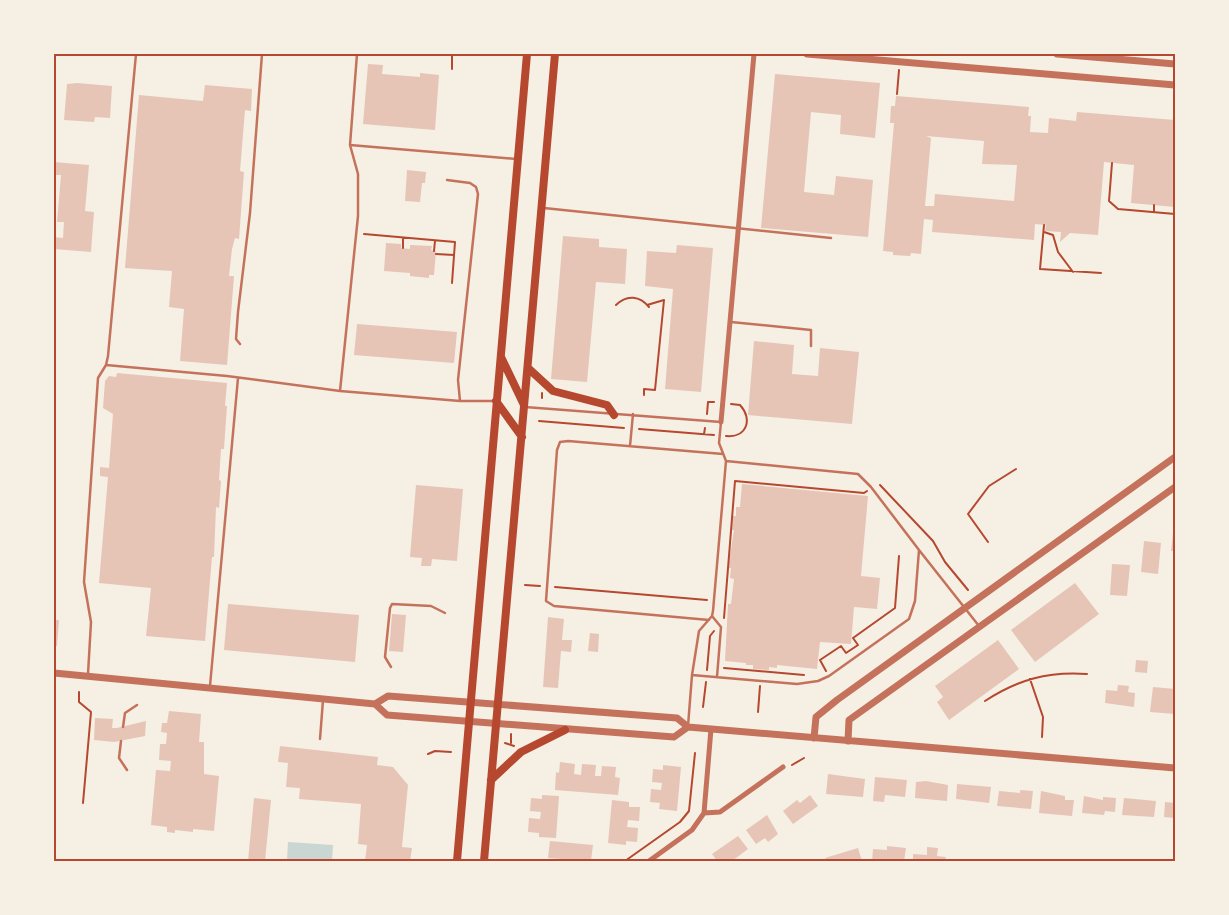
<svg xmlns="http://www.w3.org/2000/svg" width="1229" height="915" font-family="'Exo 2',sans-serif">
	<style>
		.water { fill: #c9d6d2 }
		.building { fill: #e6c5b7; fill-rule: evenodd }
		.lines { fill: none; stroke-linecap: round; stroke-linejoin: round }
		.path { stroke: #b5482f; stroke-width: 2 }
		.service { stroke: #c5725c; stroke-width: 2.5 }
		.minor { stroke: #c5725c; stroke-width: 5 }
		.tertiary { stroke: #c5725c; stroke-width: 7 }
		.secondary { stroke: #b5482f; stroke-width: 8 }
		.neatline { fill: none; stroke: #b5482f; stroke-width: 2 }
	</style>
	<rect width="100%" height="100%" fill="#f6efe4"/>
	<path class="water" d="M288 842 333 845 332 861H287Z"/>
	<path class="building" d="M368 64 383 65 382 74 420 77V73L439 75 435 130 363 124Z
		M775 74 880 83 875 138 840 134 841 115 811 112 804 192 834 195 836 176 873 180 868 237 761 228Z
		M77 83 112 86 110 118 95 117 94 122 64 120 67 84Z
		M205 85 252 89 251 111 245 110 240 171 244 172 239 239 235 238 232 249 229 276H234L227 365 180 361 184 309 169 307 172 271 125 268 139 95 203 101Z
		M896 96 1029 107 1028 116H1031L1030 132 1048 133 1049 118 1076 121 1077 112 1175 120V207L1131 203 1134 165 1104 162 1098 235 1070 233 1060 242 1061 232 1045 231 1046 225 1035 224 1034 240 932 232 933 220 924 219 921 254 911 253 910 256 893 255V252L883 251 894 123H890L891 106H895ZM926 136 984 141 982 164 1017 165 1014 201 935 194 934 206H925L931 138Z
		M54 162 89 165 85 211 94 212 91 252 54 249V237L63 238 64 222H57L61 175H54Z
		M407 170 426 172 425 183H422L420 202 405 201Z
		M563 236 599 239V247L627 249 625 284 596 282 587 382 551 379Z
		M386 243 401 244V248L410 249V245L432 246 431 250 436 251 434 275H429V278L410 276V273L384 271Z
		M677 245 713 248 701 392 665 389 673 289 645 286 647 251 676 253Z
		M357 324 457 332 454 363 354 355Z
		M754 341 794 345 792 374 818 376 820 348 859 352 852 424 748 415Z
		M117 373 227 383 225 406H227L224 449H221L219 480 221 481 219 508 216 507 214 557H212L205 641 146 636 151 588 99 583 108 477 100 476V467L109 468 113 414 103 408 105 381 109 376 116 377Z
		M742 484 868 496 861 576 880 578 877 609 854 607 851 644 820 642 817 669 777 665V668L769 667V670L753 669V665H746V663L725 661 728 604H731L734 579 730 578 731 568H728L734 530H732L733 516H736V507H740Z
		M416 485 463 489 457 561 432 559 431 566H421L422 558 410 557Z
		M1174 524H1175V551H1171Z
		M1144 541 1161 543 1158 574 1141 572Z
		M1112 564 1130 565 1127 596 1110 595Z
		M1075 583 1099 614 1035 662 1011 630Z
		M228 604 359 615 355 662 224 650Z
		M392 614 406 615 403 652 389 651Z
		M548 617 564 619 562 640H572L571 652 561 651 558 688 543 687Z
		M54 620H59L57 646H54Z
		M590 633 599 634 598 652 588 651Z
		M998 640 1019 669 949 720 937 702 943 697 935 686Z
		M1136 660 1148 661 1147 673 1135 672Z
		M1118 685 1129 686 1128 692 1135 693 1134 707 1105 703 1106 690 1117 691Z
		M1153 687 1175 689V714L1150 712Z
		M169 711 201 714 199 742H204V774L219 776 214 831 193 829V832L175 830V833L167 832V827L151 825 156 770 170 771 171 761 159 760 160 744H166L167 733 161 732 162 723H167Z
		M95 718 113 719 112 728H117L146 721 145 736 114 742 94 740Z
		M280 746 378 757 377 765 393 767 408 785 402 847 412 848 410 861H365L367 845 358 844 361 804 299 799 300 788 286 787 288 763 278 762Z
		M560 762 575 764 574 774 581 775 582 764 596 765 595 776H601L602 766 616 767 615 777 620 778 618 795 555 790 556 772 559 773Z
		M663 765 681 767 677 811 659 809 660 803 650 802 651 789 661 790 662 783 652 782 653 769 663 770Z
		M828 774 865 779 863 797 826 794Z
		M875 777 907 780 905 797 885 795 884 802 873 801Z
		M926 781 948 785 947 801 915 798 916 782Z
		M957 784 991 787 989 803 956 799Z
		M1020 790 1033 791 1031 809 997 806 999 791 1020 793Z
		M1041 791 1065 796V800H1074L1072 816 1039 813Z
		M542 795 559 796 556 838 539 837V833L528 832 529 818 540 819 541 812 530 811 531 798 542 799Z
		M810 795 818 806 793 824 783 811 797 800 800 803Z
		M1084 796 1103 800V797L1116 798 1115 812 1105 811 1104 815 1082 813Z
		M254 798 271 800 265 861H248Z
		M1124 798 1156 801 1154 817 1122 815Z
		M612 800 629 802V807H640L639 821 628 820 627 827 638 828 637 842 626 841V845L608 843Z
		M1165 802 1175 803V818L1164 817Z
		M767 815 778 834 768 842 765 838 756 844 746 830Z
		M738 836 748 849 732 861H717L712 854Z
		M550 841 593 845 591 861 548 858Z
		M887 846 906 848 904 861H872L873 849 887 850Z
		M927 847 938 848 937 856 946 857 945 861H913V854L927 855Z
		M858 848 862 861H826L825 858Z"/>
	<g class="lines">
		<path class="path" d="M452 69V54
			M897 94 899 70
			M1112 163 1109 201 1118 209 1175 214
			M1154 212V205
			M1044 225 1040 269 1101 273
			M1044 232 1053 235 1058 252 1073 272
			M364 234 455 242 452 283
			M403 248V238
			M434 251 435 241
			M436 254 454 255
			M616 305C627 294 640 296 649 307
			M644 395V389L655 390 664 300 647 305
			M542 398V393
			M707 414 708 402H714
			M539 421 624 428
			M639 429 714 435
			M704 434 705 428
			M726 436C747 438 753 419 740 405L731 404
			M880 485 933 541 945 562 968 590
			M988 542 968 514 989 486 1016 469
			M525 585 540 586
			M555 587 707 600
			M724 618 735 481 864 493 867 491
			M724 668 804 675
			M707 670 710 636 714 631
			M826 671 820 660 841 646 846 653 858 645 853 638 895 608 899 556
			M1030 679 1043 717 1042 737
			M79 692V702L91 712 83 803
			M985 701C1017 680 1048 671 1087 674
			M703 707 706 682
			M758 712 760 686
			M505 743 514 746
			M511 743V734
			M428 754 435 751 451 752
			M792 765 804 758
			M625 861 680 822 689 811 695 753"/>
		<path class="service" d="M54 58V54
			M350 145 516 159
			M447 180 470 183 476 187 478 194 458 380 460 401
			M544 208 831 238
			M731 322 811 330V346
			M240 344 236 339 238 312 250 213 262 54
			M106 365 227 376 340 391 460 401H495
			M340 391 358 216V174L350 145 357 54
			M525 407 721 422 719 443 726 461 713 611 712 616 699 631 692 675 797 684 818 681 829 676 909 619 915 601 919 550 871 487 858 474 726 461
			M630 446 633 414
			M919 550 979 626
			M712 616 721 627 717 677
			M709 620 554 606 546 601 557 450 560 442 568 441 723 454
			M391 667 385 657 390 608 392 604 431 606 445 613
			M88 674 91 622 84 582 98 378 106 365 108 356 136 54
			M210 686 238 378
			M688 726 692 675
			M123 727 125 713 137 705
			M320 739 323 700
			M121 741 119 758 127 770"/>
		<path class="minor" d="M721 422 754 54
			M704 813 720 812 783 767
			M649 861 692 830 704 813 711 729"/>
		<path class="tertiary" d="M807 54 1175 85
			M1057 54 1175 64
			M54 673 375 704 388 696 677 718 688 727 1175 768
			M375 704 387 715 674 737 688 727
			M814 738 816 717 837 700 1175 457
			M848 741 849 720 1175 487"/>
		<path class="secondary" d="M501 357 524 405
			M528 368 553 391 607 405 614 415
			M496 401 522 437
			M491 780 521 752 565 730
			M457 861 527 54
			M484 861 555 54"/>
	</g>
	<rect width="1229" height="915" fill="none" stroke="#f6efe4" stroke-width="110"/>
	<rect x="55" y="55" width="1119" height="805" class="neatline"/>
</svg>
